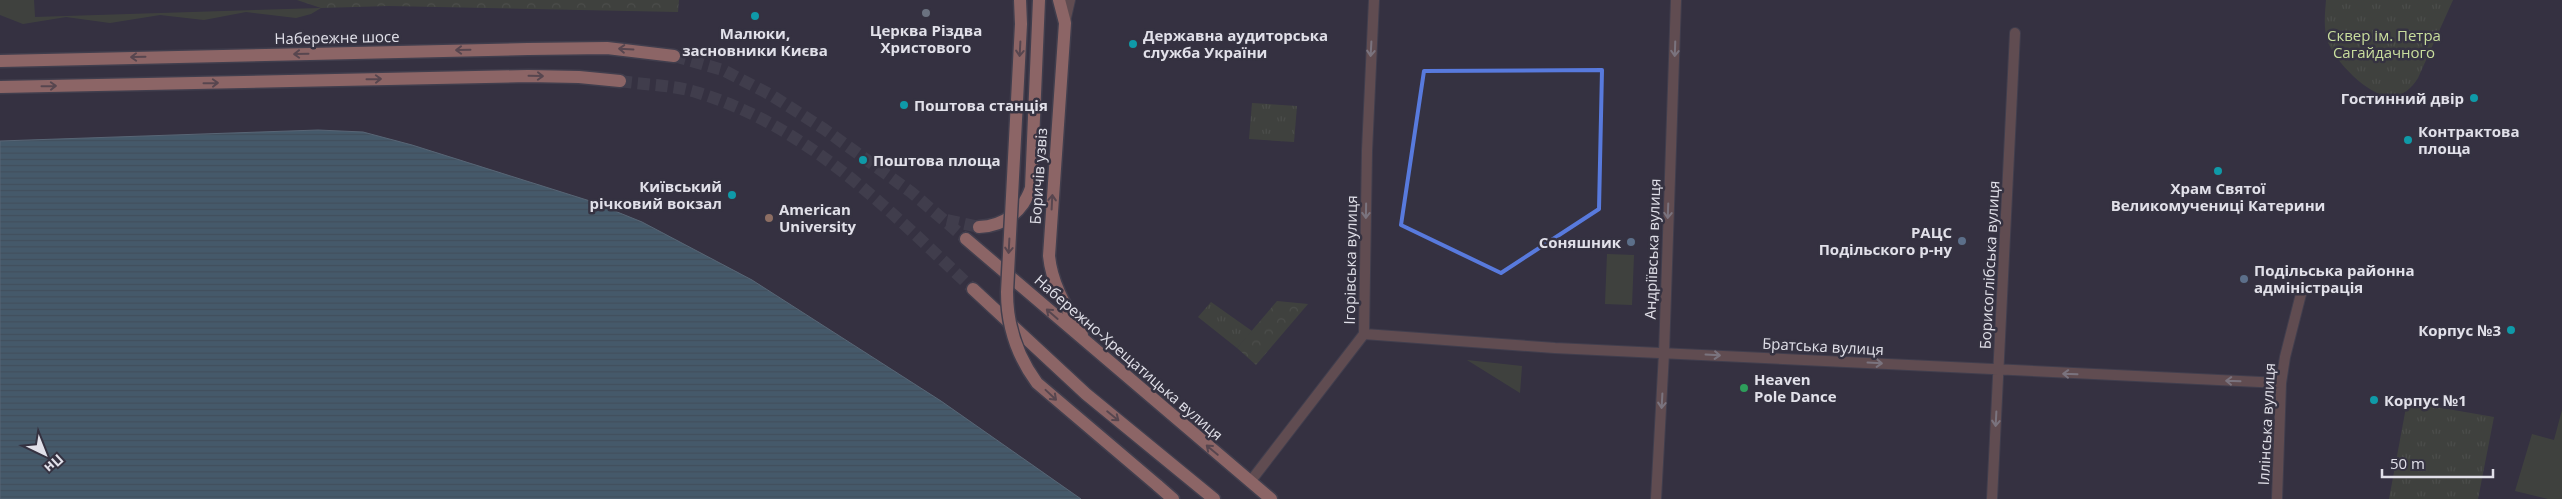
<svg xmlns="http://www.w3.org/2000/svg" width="2562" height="499" font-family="'Open Sans',sans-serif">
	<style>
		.green { fill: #4d563a }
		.forest { fill: url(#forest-crowns) }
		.park { fill: url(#park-tufts) }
		.water { fill: url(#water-rules); stroke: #82a4b3 }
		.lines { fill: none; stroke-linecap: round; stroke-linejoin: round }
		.primary-tunnel { stroke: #4f4c5a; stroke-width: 12; stroke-dasharray: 12 6; stroke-linecap: butt }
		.minor-casing { stroke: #514e5c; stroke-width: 12 }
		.tertiary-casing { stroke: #514e5c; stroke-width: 12 }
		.primary-casing { stroke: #514e5c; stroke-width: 15 }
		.minor { stroke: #966e64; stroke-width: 10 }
		.tertiary { stroke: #966e64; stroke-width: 10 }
		.primary { stroke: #f6a592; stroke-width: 12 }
		.primary-bridge-casing { stroke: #514e5c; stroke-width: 15; stroke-linecap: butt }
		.primary-bridge { stroke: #f6a592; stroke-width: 12 }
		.oneway { stroke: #826061 }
		.oneway2 { stroke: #cec4c8 }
		.marked { fill: none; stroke: #587add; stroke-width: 4; stroke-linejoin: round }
		.worship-dot { fill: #6b7280; stroke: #353241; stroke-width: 2 }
		.culture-dot { fill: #0f9aa8; stroke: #353241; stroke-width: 2 }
		.education-dot { fill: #8d6e63; stroke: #353241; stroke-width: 2 }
		.service-dot { fill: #5c6f8a; stroke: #353241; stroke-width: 2 }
		.leisure-dot { fill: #2e9e5b; stroke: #353241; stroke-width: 2 }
		.labels { text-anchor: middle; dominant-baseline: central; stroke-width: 5; stroke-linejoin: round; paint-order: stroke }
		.poi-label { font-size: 15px; font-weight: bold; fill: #e1e0e9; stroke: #353241; text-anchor: start }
		.park-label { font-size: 15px; fill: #c9de9d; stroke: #353241 }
		.street-label { font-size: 15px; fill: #e1e0e9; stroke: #353241 }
	</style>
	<defs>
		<pattern id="forest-crowns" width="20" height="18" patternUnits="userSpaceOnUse" patternTransform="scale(1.25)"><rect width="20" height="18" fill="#4d563a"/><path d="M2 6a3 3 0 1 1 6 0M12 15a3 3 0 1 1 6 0" fill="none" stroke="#666e56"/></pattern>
		<pattern id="park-tufts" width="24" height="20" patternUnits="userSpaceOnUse" patternTransform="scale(1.25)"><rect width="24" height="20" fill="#4d563a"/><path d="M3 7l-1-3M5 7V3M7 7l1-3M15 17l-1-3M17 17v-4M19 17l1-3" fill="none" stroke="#666e56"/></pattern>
		<pattern id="water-rules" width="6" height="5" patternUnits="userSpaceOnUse" patternTransform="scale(1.25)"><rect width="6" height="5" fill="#5a8b9c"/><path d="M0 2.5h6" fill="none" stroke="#52727e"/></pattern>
	</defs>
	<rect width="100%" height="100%" fill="#353241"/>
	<path class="green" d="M0 0H34L35 17 321 8 311 14 296 18 246 12 204 20 160 15 110 23 66 17 23 24 0 15Z
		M1607 254 1634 255 1632 305 1605 304Z
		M1467 360 1522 366 1520 393Z
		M2562 410V499H2548L2515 491 2532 434 2554 440Z"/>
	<path class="forest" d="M297 0H679L678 12 389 6 321 8Z
		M1277 301 1308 304 1256 365 1237 348Z"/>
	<path class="park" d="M2326 0H2453L2418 78C2411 89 2403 96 2390 96 2368 96 2335 61 2328 42 2323 28 2325 14 2326 0Z
		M1252 103 1297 106 1294 142 1249 139Z
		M1211 302 1252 331 1237 348 1198 317Z
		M2407 402 2494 417 2478 499H2389Z"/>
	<path class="water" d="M318 130 363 132 412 145 590 201 642 222 752 280 941 401 1081 499H0V141Z"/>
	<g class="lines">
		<path class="primary-tunnel" d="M674 56 723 70 771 95 824 129 911 192 966 239
			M620 81C646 85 675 85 699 93 809 127 891 212 973 289
			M947 220 979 227"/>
		<g class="minor-casing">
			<path id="minor" d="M1364 334 1555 348 2281 383
				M1250 482 1364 334 1367 151 1374 0
				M1656 499 1664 353 1676 0
				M1992 499 2015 33
				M2277 499 2281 383 2285 357 2301 294"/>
		</g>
		<g class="tertiary-casing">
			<path id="tertiary" d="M1065 22 1070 0"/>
		</g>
		<g class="primary-casing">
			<path id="primary" d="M1059 0 1065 23 1049 256C1052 286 1068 310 1082 335
				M0 61 528 49 607 48 674 56
				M0 87 528 76 579 77 620 81
				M979 227C1005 226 1023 211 1031 188L1039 0
				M966 239 1271 499
				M973 289 1086 394 1214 499
				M1157 485 1173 499"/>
		</g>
		<use href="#minor" class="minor"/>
		<use href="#tertiary" class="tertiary"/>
		<use href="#primary" class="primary"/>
		<g class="primary-bridge-casing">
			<path id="primary-bridge" d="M1020 0 1021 24 1007 292C1007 326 1017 356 1037 383L1157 485"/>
		</g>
		<use href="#primary-bridge" class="primary-bridge"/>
	</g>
	<defs><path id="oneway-shaft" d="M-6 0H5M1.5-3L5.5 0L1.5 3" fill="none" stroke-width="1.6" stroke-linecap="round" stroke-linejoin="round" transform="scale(1.25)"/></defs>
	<g class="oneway">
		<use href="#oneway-shaft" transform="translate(626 49) rotate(-177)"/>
		<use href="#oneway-shaft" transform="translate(1020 49) rotate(93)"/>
		<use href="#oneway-shaft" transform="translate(463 50) rotate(179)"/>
		<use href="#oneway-shaft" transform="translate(301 54) rotate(179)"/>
		<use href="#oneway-shaft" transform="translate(138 57) rotate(179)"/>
		<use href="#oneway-shaft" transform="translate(536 76) rotate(1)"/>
		<use href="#oneway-shaft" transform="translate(374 79) rotate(-1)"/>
		<use href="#oneway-shaft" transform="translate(211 83) rotate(-1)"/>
		<use href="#oneway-shaft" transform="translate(49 86) rotate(-1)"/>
		<use href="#oneway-shaft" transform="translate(1052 202) rotate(-87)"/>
		<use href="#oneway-shaft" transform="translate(1009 246) rotate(93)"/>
		<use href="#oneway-shaft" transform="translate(1052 314) rotate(-139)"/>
		<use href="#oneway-shaft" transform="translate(1051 395) rotate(43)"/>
		<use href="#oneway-shaft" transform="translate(1113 416) rotate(39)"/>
		<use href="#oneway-shaft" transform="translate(1212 450) rotate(-140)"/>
	</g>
	<g class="oneway2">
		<use href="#oneway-shaft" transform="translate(1371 49) rotate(93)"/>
		<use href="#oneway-shaft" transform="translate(1675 49) rotate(92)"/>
		<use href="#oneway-shaft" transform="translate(1366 211) rotate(91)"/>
		<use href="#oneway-shaft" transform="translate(1668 211) rotate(92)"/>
		<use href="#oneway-shaft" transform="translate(1713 355) rotate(3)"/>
		<use href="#oneway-shaft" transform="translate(1875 363) rotate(3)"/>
		<use href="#oneway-shaft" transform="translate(2070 374) rotate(-178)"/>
		<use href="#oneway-shaft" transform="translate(2233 381) rotate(-178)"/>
		<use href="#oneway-shaft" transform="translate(1662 401) rotate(93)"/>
		<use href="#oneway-shaft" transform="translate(1996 419) rotate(93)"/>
	</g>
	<path d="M0 0H2562V499H0ZM1602 70 1599 209 1501 273 1401 225 1424 71Z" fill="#353241" fill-opacity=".55" fill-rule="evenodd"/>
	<path class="marked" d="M1602 70 1599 209 1501 273 1401 225 1424 71Z"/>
	<circle class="worship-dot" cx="926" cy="13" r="5"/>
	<g class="culture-dot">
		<circle cx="755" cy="16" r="5"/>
		<circle cx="1133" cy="44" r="5"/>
		<circle cx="2474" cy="98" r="5"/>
		<circle cx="904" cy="105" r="5"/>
		<circle cx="2408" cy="140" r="5"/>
		<circle cx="863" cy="160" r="5"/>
		<circle cx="2218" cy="171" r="5"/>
		<circle cx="732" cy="195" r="5"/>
		<circle cx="2511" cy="330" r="5"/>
		<circle cx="2374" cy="400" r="5"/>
	</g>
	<circle class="education-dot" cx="769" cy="218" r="5"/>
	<g class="service-dot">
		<circle cx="1962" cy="241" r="5"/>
		<circle cx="1631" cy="242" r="5"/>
		<circle cx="2244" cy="279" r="5"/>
	</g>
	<circle class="leisure-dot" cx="1744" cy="388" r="5"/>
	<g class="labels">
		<g class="poi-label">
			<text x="926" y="30" text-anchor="middle">Церква Різдва<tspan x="926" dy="17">Христового</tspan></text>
			<text x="755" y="33" text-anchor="middle">Малюки,<tspan x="755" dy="17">засновники Києва</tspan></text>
			<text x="1143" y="35">Державна аудиторська<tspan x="1143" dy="17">служба України</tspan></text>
			<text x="2464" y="98" text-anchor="end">Гостинний двір</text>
			<text x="914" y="105">Поштова станція</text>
			<text x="2418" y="131">Контрактова<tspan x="2418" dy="17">площа</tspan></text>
			<text x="873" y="160">Поштова площа</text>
			<text x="722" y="186" text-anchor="end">Київський<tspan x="722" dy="17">річковий вокзал</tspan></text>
			<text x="2218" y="188" text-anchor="middle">Храм Святої<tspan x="2218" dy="17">Великомучениці Катерини</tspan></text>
			<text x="779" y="209">American<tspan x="779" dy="17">University</tspan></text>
			<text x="1952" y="232" text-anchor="end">РАЦС<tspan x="1952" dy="17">Подільского р-ну</tspan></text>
			<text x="1621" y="242" text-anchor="end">Соняшник</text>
			<text x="2254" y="270">Подільська районна<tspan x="2254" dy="17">адміністрація</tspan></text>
			<text x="2501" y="330" text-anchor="end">Корпус №3</text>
			<text x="1754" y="379">Heaven<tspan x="1754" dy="17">Pole Dance</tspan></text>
			<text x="2384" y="400">Корпус №1</text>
		</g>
		<g class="park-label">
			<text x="2384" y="35">Сквер ім. Петра<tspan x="2384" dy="17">Сагайдачного</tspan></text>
		</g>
		<g class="street-label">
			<text transform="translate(337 37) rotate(-1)">Набережне шосе</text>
			<text transform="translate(1038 176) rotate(-86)">Боричів узвіз</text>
			<text transform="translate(1652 249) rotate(-88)">Андріївська вулиця</text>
			<text transform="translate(1350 260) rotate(-89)">Ігорівська вулиця</text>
			<text transform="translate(1989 265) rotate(-87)">Борисоглібська вулиця</text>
			<text transform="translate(1823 346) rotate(3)">Братська вулиця</text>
			<text transform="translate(1129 357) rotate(41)">Набережно-Хрещатицька вулиця</text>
			<text transform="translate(2266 424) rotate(-87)">Іллінська вулиця</text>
		</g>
	</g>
	<g transform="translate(45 454) rotate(137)" stroke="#353241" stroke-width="4" paint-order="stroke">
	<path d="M0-4L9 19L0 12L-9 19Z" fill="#e1e0e9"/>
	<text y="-8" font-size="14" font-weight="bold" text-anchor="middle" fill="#e1e0e9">Пн</text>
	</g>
	<path d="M2382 469v8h111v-8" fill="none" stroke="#e1e0e9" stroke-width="2.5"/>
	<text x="2390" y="469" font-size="15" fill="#e1e0e9" stroke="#353241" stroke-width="4" paint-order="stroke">50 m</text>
</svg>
